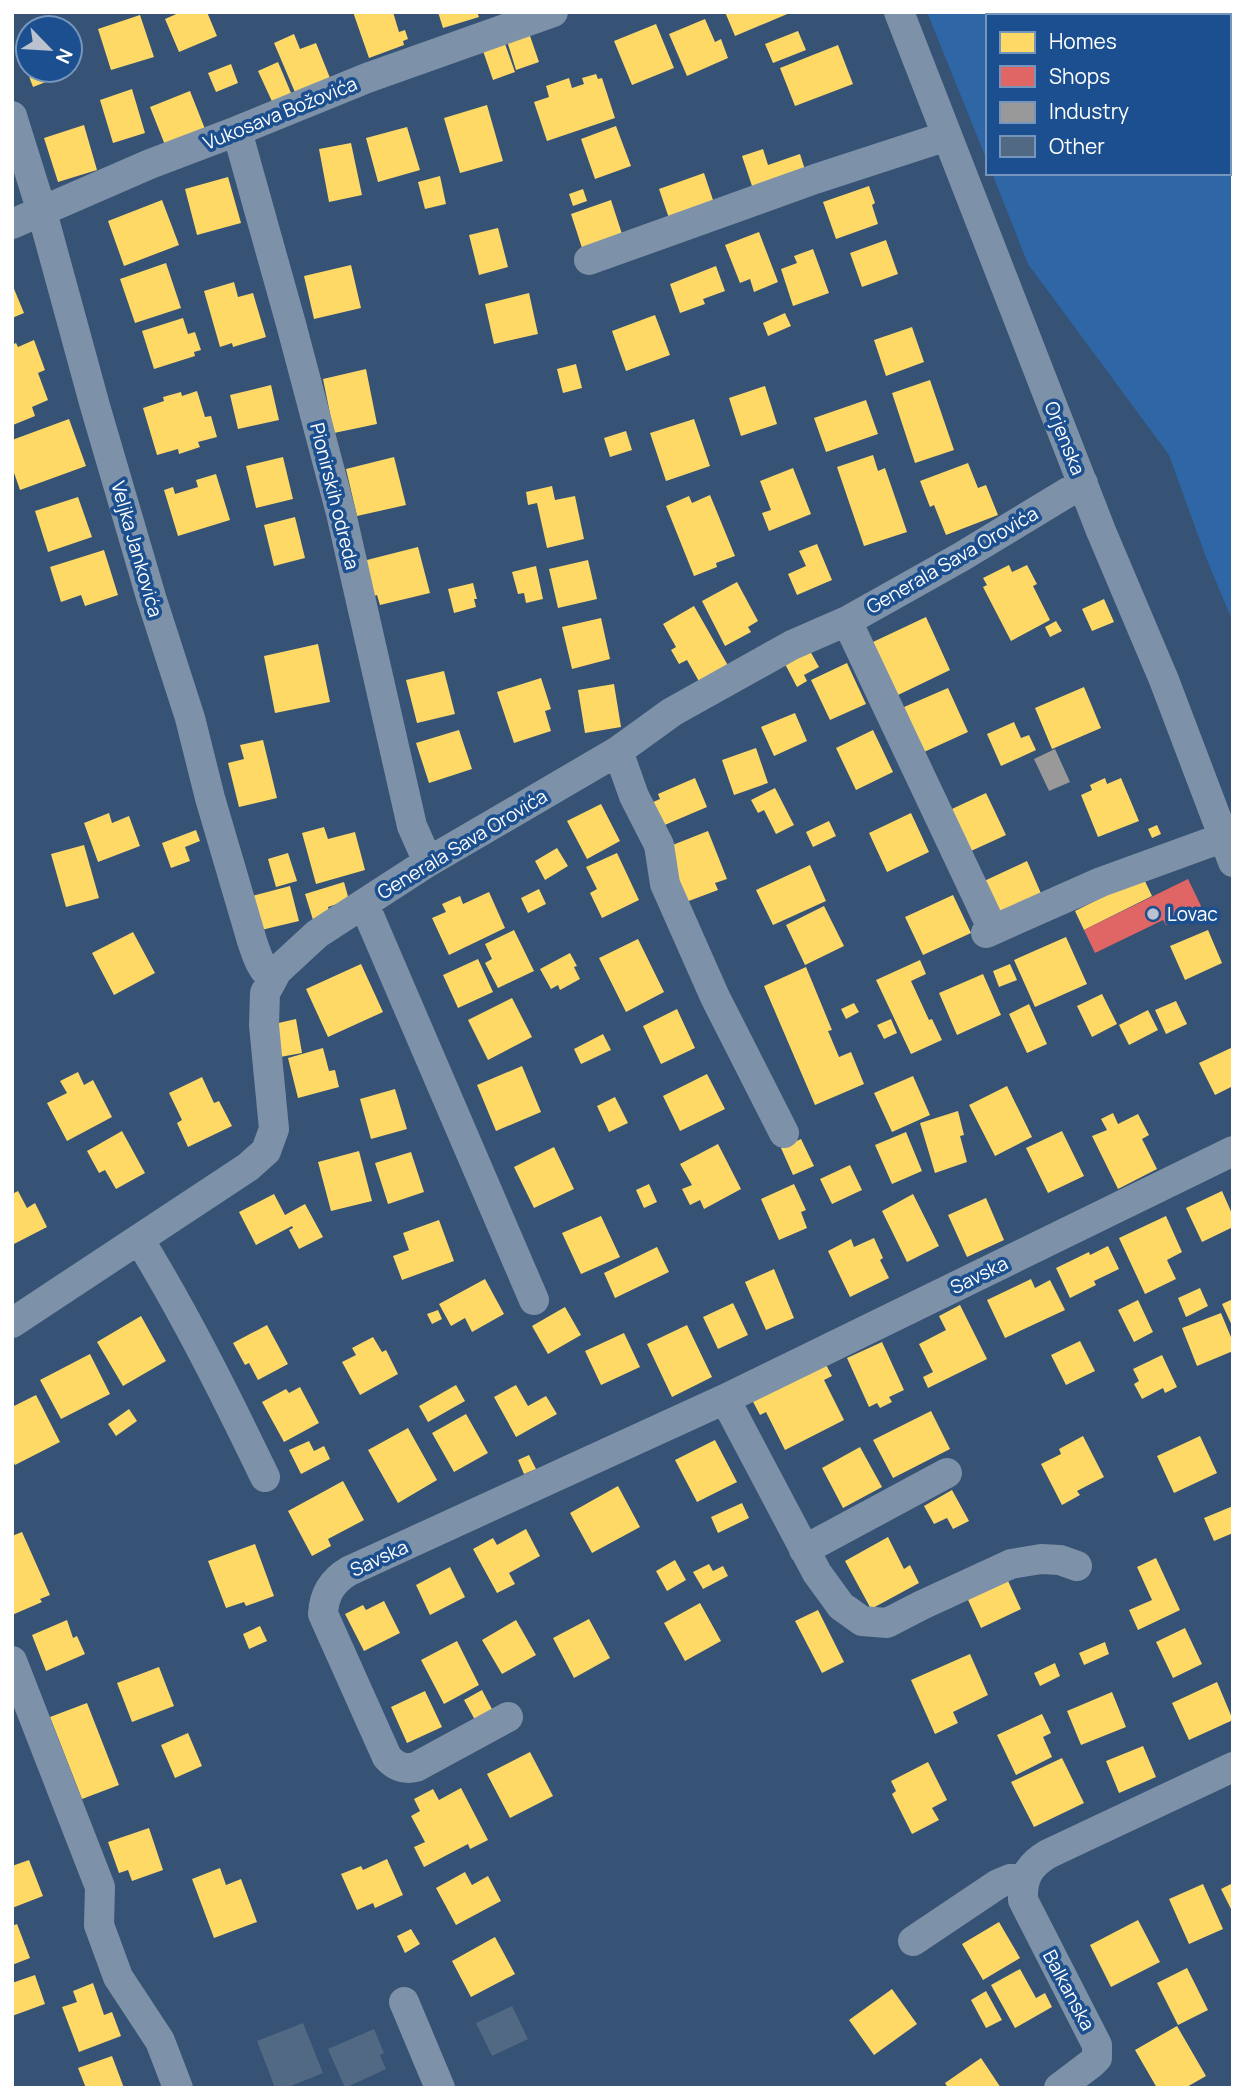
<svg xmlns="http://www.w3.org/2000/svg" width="1245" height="2100" font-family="Manrope,sans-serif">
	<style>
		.green { fill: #2f66a5 }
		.homes { fill: #ffd966 }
		.shops { fill: #e06666 }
		.industry { fill: #999 }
		.building { fill: #526984 }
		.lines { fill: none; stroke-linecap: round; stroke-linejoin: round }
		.minor { stroke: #7d92a8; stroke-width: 30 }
		.poi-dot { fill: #b9c2ce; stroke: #1b4f8f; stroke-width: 2.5 }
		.labels { text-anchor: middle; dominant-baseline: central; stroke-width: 7; stroke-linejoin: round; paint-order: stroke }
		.street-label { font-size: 19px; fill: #fff; stroke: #1b4f8f }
		.poi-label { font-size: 19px; fill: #fff; stroke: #1b4f8f; text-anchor: start }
	</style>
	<rect width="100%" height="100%" fill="#365274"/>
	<path class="green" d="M927 12H1233V622L1207 560 1169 455 1028 264 992 173H1229V16H988V163Z"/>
	<path class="homes" d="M181 12H207L217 36 179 52 165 19Z
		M353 12H393L399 32 405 30 408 39 403 41 404 45 369 58Z
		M438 12H477L479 17 443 28Z
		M725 12H792L735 36Z
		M140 15 154 57 111 70 98 29Z
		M705 19 715 42 721 39 728 58 687 76 669 34Z
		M656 24 674 68 632 85 614 41Z
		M798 31 806 50 773 63 765 44Z
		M529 33 539 62 516 70 507 41Z
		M294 34 300 49 316 43 332 83 297 97 274 43Z
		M504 41 515 72 493 80 482 48Z
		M28 43V70H70V62L73 70H76L33 87 18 47Z
		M838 45 853 84 795 106 780 68Z
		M278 62 294 100 275 108 258 71Z
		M231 64 238 83 216 92 208 73Z
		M596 74 598 79 602 78 615 118 547 141 534 102 549 97 546 86 569 78 572 88 584 84 582 78Z
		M132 89 145 133 113 143 100 100Z
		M190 91 205 129 165 145 150 107Z
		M487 105 503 161 460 173 444 118Z
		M84 125 97 170 58 182 44 138Z
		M616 126 631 166 595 179 581 139Z
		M407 127 420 170 378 182 366 138Z
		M351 143 362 195 329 202 319 149Z
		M763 149 768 165 800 154 806 173 754 192 742 156Z
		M704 173 716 209 671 224 659 189Z
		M440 176 446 204 425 209 418 182Z
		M228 177 241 223 197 235 185 189Z
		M869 186 875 203 872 205 878 224 836 239 823 202Z
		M583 189 587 201 573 206 569 194Z
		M162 200 179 245 124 266 108 221Z
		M611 200 622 234 582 248 571 214Z
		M498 228 508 267 479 275 469 235Z
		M759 232 778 282 754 292 750 279 740 283 725 245Z
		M886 240 898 274 862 287 850 253Z
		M813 249 829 293 793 306 781 269 797 263 794 256Z
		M166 263 181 308 135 323 120 279Z
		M351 265 361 308 314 319 304 276Z
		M716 266 725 291 703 299 705 304 680 313 670 284Z
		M234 282 238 297 253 293 266 337 233 347 232 343 220 347 204 291Z
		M12 284 24 313 12 318Z
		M529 293 538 334 494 344 485 304Z
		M785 313 791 326 768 336 763 323Z
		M655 315 670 355 626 371 612 331Z
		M183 318 188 334 195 332 201 350 194 352 195 356 154 369 142 331Z
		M912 327 924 362 886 376 874 340Z
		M34 340 45 370 38 373 48 400 32 407 35 416 13 425 12 345 16 343 18 347Z
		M576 364 582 388 563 393 557 369Z
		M366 369 377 424 334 433 323 379Z
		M930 380 954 450 915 463 892 393Z
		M271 385 279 420 238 429 230 395Z
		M765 386 777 424 741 436 729 398Z
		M197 391 205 417 211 416 217 437 198 442 200 447 179 454 178 449 157 455 143 408 164 401 163 397 181 392 182 396Z
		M866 400 878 434 826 452 814 418Z
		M69 419 86 466 20 490 12 467V440Z
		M694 419 710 466 666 481 650 433Z
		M626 431 632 450 610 457 604 438Z
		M873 455 878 471 885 468 907 532 864 546 837 467Z
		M283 457 293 499 256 508 246 466Z
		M394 457 406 505 357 516 346 469Z
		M968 463 978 488 986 485 998 515 946 535 934 505 930 507 920 481Z
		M793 468 811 514 769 531 762 513 771 510 760 481Z
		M216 474 230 520 178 536 164 490 173 487 175 494 198 487 196 480Z
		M552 486 555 500 575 496 584 539 547 548 537 503 528 505 526 492Z
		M710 495 735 556 716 563 717 567 694 576 666 506 689 496 692 503Z
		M78 497 92 537 48 552 35 511Z
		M295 517 305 558 274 566 264 525Z
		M817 544 832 580 797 595 788 574 806 566 799 551Z
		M418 547 430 593 380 605 377 595 368 598 359 562Z
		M104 550 118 595 85 606 81 595 61 602 50 567Z
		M588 560 597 599 558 608 549 569Z
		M1009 565 1012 572 1027 565 1037 584 1033 586 1050 620 1011 641 983 587 987 585 983 578Z
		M536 566 543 599 526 603 524 593 518 594 512 572Z
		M737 582 758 621 748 627 751 632 725 646 702 601Z
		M473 583 477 599H474L476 607 454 613 448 589Z
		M1104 599 1114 622 1092 631 1082 609Z
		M694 606 730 669 701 685 687 660 679 664 671 650 676 647 663 624Z
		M926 617 950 670 898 695 873 642Z
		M601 618 610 659 572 669 562 627Z
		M1056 621 1062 631 1050 637 1045 627Z
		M318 644 330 702 275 713 264 656Z
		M810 651 819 667 804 675 807 681 797 687 785 664Z
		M847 663 866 704 830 720 811 680Z
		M444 671 455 714 417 723 406 680Z
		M541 678 551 709 545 711 551 731 514 743 497 692Z
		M614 684 621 727 585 733 578 690Z
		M1084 687 1101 728 1052 749 1035 708Z
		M948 688 968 732 924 752 904 707Z
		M795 713 807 741 774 756 761 727Z
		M1014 722 1021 738 1029 735 1036 750 1001 766 987 734Z
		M459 730 472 769 429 783 416 743Z
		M873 730 893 772 856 790 836 748Z
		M263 740 277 798 239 807 228 763 244 759 240 745Z
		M756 748 768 783 734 795 722 760Z
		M695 778 707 807 660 827 651 803 660 799 658 794Z
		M1105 778 1107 784 1121 778 1139 821 1098 837 1081 795 1092 790 1090 785Z
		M775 788 794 825 776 834 764 810 758 813 751 800Z
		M986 793 1006 835 971 851 952 809Z
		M601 804 620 841 587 859 567 821Z
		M109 813 112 823 129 816 140 846 98 862 84 823Z
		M911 813 929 852 887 872 869 833Z
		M829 821 836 836 813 847 806 832Z
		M1157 825 1161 834 1152 838 1148 829Z
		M324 827 328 839 355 832 365 870 316 884 302 833Z
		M196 830 200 841 185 847 190 861 171 868 162 843Z
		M708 831 727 879 715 883 718 890 686 902 665 848Z
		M84 845 99 898 66 907 51 854Z
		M557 848 568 866 545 880 535 861Z
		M288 853 297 881 276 887 268 859Z
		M617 853 639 900 602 918 590 893 597 889 586 867Z
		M1027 861 1043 898 998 918 982 882Z
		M810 865 826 901 773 925 756 890Z
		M1143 877 1152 896 1084 930 1075 911Z
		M344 882 349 900 328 907 330 915 313 920 305 894Z
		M290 886 299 921 257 931 248 897Z
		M539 889 546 904 528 913 521 898Z
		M489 892 505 928 449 955 432 918 446 912 442 904 460 896 463 904Z
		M953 895 971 933 923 955 905 917Z
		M824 906 844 946 805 965 786 925Z
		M514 930 534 971 498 988 485 963 492 959 485 944Z
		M1208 930 1222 963 1185 980 1170 946Z
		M133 932 155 973 114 995 92 953Z
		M1066 937 1087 984 1035 1007 1014 960Z
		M638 939 664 992 626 1012 599 958Z
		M570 953 577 966 574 967 580 979 560 990 558 985 551 989 540 969Z
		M478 959 493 992 458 1008 443 975Z
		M920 960 926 974 911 981 929 1020 932 1019 942 1040 911 1054 876 980Z
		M361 964 383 1012 328 1037 306 989Z
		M1010 964 1017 980 999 987 993 971Z
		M806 967 832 1030 828 1031 839 1057 851 1052 864 1084 815 1105 764 986Z
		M983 974 1001 1015 957 1035 939 993Z
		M1102 994 1117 1024 1092 1037 1077 1006Z
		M512 998 532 1037 488 1060 468 1020Z
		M1176 1001 1187 1024 1166 1034 1155 1010Z
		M854 1003 859 1012 846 1019 841 1009Z
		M1029 1004 1047 1044 1027 1053 1009 1014Z
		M677 1009 695 1048 661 1064 643 1026Z
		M1148 1010 1158 1030 1129 1045 1119 1025Z
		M296 1019 302 1053 280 1057 274 1024Z
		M891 1019 897 1033 884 1039 877 1025Z
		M603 1034 611 1050 581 1064 574 1049Z
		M1233 1047V1086L1215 1095 1199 1063Z
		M323 1048 329 1071 335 1070 339 1087 298 1098 288 1058Z
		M522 1066 541 1112 496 1131 477 1085Z
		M78 1072 84 1085 93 1080 112 1117 67 1141 47 1103 67 1093 60 1081Z
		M707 1074 725 1109 680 1131 663 1096Z
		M913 1076 930 1115 892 1132 874 1093Z
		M202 1077 214 1103 219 1101 232 1126 188 1147 177 1123 182 1120 169 1093Z
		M1007 1086 1032 1137 995 1156 969 1105Z
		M395 1089 407 1129 371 1139 360 1099Z
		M615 1097 628 1123 609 1132 597 1106Z
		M958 1111 964 1135 960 1136 967 1162 935 1173 920 1123Z
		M1113 1113 1118 1124 1138 1114 1149 1135 1142 1139 1157 1169 1118 1189 1092 1136 1107 1130 1101 1119Z
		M122 1131 145 1173 116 1189 105 1170 99 1173 87 1151Z
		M1062 1131 1084 1176 1048 1193 1026 1148Z
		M906 1132 922 1171 892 1184 875 1145Z
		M801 1139 814 1166 793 1175 781 1148Z
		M718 1144 741 1189 704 1209 700 1200 690 1205 682 1189 692 1185 680 1164Z
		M554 1147 574 1189 534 1208 514 1167Z
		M359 1151 372 1201 331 1211 318 1162Z
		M411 1152 424 1192 388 1204 375 1163Z
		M850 1165 862 1190 832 1204 820 1179Z
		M649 1184 657 1202 644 1208 636 1190Z
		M794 1184 806 1210 801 1212 807 1228 779 1240 761 1199Z
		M18 1191 27 1208 35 1203 47 1227 12 1245V1194Z
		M1222 1191 1233 1216V1227L1202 1242 1186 1208Z
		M274 1194 285 1215 305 1204 323 1237 299 1249 289 1230 293 1228 292 1226 256 1245 239 1212Z
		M913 1194 939 1246 907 1262 882 1211Z
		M986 1198 1004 1240 967 1257 948 1215Z
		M601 1216 620 1257 581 1274 562 1233Z
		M1166 1216 1182 1252 1167 1260 1176 1279 1145 1294 1119 1238Z
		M439 1220 454 1261 402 1280 393 1256 409 1250 403 1233Z
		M874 1238 883 1258 880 1260 889 1278 850 1297 828 1251 851 1239 854 1247Z
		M1108 1246 1119 1269 1094 1281 1096 1285 1070 1298 1056 1268 1089 1252 1090 1255Z
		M657 1247 669 1272 615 1298 604 1273Z
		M774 1269 794 1318 766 1330 745 1282Z
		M485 1279 504 1314 472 1332 465 1318 451 1326 439 1304Z
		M1031 1279 1035 1288 1050 1280 1065 1310 1005 1338 987 1300Z
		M1200 1288 1208 1306 1186 1317 1178 1298Z
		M1233 1299V1328L1222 1304Z
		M1138 1300 1153 1332 1134 1342 1118 1310Z
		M733 1303 748 1335 718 1349 703 1317Z
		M960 1305 987 1359 928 1388 923 1377 933 1372 919 1344 946 1330 939 1316Z
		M565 1307 581 1335 548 1354 532 1326Z
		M438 1310 442 1319 432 1324 427 1314Z
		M1221 1313 1233 1342V1351L1197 1366 1182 1328Z
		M141 1316 166 1361 123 1386 97 1342Z
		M267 1325 288 1364 258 1380 249 1363 245 1365 233 1343Z
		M687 1325 712 1377 672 1397 647 1344Z
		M624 1333 640 1367 601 1385 585 1351Z
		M373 1337 382 1352 386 1350 398 1374 360 1395 342 1362 356 1355 352 1348Z
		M1080 1341 1095 1371 1066 1385 1051 1355Z
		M882 1342 904 1390 889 1397 892 1402 880 1408 877 1403 869 1407 847 1358Z
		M90 1354 110 1394 61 1419 40 1380Z
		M1162 1355 1177 1387 1165 1393 1163 1388 1142 1399 1134 1384 1139 1381 1133 1369Z
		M823 1359 832 1376 824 1380 844 1420 785 1450 766 1412 760 1415 750 1396Z
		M456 1385 465 1401 428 1422 419 1406Z
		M516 1385 528 1406 546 1396 557 1414 516 1437 494 1397Z
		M300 1387 319 1423 284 1442 262 1402 286 1389 289 1393Z
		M36 1395 60 1442 15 1465 12 1459V1407Z
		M129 1409 137 1421 116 1436 108 1424Z
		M931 1411 950 1449 893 1478 873 1440Z
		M466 1414 488 1453 454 1472 432 1433Z
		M408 1428 437 1480 398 1503 368 1450Z
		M1083 1436 1104 1477 1077 1491 1080 1495 1062 1505 1041 1464 1061 1454 1059 1449Z
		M1200 1436 1217 1473 1174 1493 1157 1456Z
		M715 1440 737 1482 697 1502 675 1460Z
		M309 1441 314 1451 324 1446 330 1459 301 1474 289 1450Z
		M860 1447 882 1487 843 1508 822 1468Z
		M529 1455 536 1469 524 1474 518 1460Z
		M343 1481 364 1520 328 1539 331 1546 312 1556 288 1511Z
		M618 1486 640 1527 592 1553 570 1513Z
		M952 1490 969 1521 953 1529 947 1518 934 1524 924 1506Z
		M742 1503 749 1518 718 1533 711 1517Z
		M1233 1506V1533L1214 1541 1204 1518Z
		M526 1529 540 1556 509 1573 515 1584 497 1593 473 1549 493 1538 497 1545Z
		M22 1532 50 1595 40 1599 42 1602 12 1615V1536Z
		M888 1537 904 1569 910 1565 919 1583 871 1609 845 1561Z
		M255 1544 274 1596 246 1606 244 1602 226 1608 208 1561Z
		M1156 1558 1180 1610 1138 1630 1129 1610 1152 1600 1137 1567Z
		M675 1560 686 1580 667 1591 656 1571Z
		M709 1564 713 1571 723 1566 728 1576 703 1589 693 1572Z
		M450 1567 465 1597 430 1615 416 1585Z
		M1003 1570 1021 1609 981 1628 963 1589Z
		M384 1601 400 1633 364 1651 345 1614 363 1605 366 1610Z
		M700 1603 721 1641 685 1661 664 1623Z
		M818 1610 844 1662 822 1673 795 1621Z
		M589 1619 610 1658 574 1678 553 1638Z
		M67 1620 73 1638 77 1636 85 1654 46 1671 32 1635Z
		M516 1620 536 1655 502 1674 482 1640Z
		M260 1626 267 1641 249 1649 243 1634Z
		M1185 1628 1202 1664 1173 1678 1156 1642Z
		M457 1641 479 1685 444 1704 421 1660Z
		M1105 1642 1109 1654 1084 1665 1079 1653Z
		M970 1654 988 1695 953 1712 958 1723 935 1734 911 1680Z
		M1055 1663 1060 1676 1040 1686 1034 1673Z
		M159 1667 174 1706 132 1722 117 1683Z
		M1217 1682 1233 1720 1189 1740 1172 1703Z
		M482 1690 493 1711 475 1720 464 1700Z
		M425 1691 442 1727 407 1743 391 1707Z
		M1112 1692 1126 1727 1081 1745 1067 1711Z
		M87 1703 119 1785 82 1799 50 1717Z
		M1042 1714 1051 1733 1043 1737 1052 1757 1016 1775 997 1735Z
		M188 1733 202 1766 175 1778 161 1745Z
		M1143 1746 1156 1777 1119 1793 1106 1761Z
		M530 1752 553 1796 510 1818 487 1774Z
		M1062 1758 1084 1803 1034 1827 1011 1782Z
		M928 1762 947 1800 932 1808 939 1820 912 1834 892 1794 896 1791 891 1781Z
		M461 1788 488 1840 470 1849 468 1844 424 1867 414 1847 425 1842 411 1816 420 1811 414 1799 433 1789 439 1800Z
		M149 1828 163 1870 132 1881 128 1870 119 1873 108 1842Z
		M387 1859 403 1895 375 1908 373 1903 357 1910 341 1874 361 1866 363 1870Z
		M29 1860 43 1896 12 1908V1866Z
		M220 1868 226 1885 241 1879 257 1922 214 1938 192 1879Z
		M465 1872 472 1885 488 1876 501 1901 456 1925 436 1888Z
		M1233 1883V1913L1221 1889Z
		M1203 1884 1223 1929 1189 1944 1169 1899Z
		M1138 1920 1160 1962 1111 1987 1090 1945Z
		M999 1922 1020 1958 983 1980 962 1944Z
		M17 1924 30 1958 12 1965V1926Z
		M411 1929 420 1944 405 1953 397 1936Z
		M495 1937 515 1974 471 1997 452 1961Z
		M1187 1968 1208 2010 1178 2025 1157 1983Z
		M1020 1969 1036 1998 1045 1993 1052 2007 1015 2028 991 1985Z
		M35 1975 45 2004 12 2016V1983Z
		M93 1983 104 2015 112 2012 121 2036 79 2052 62 2007 77 2002 73 1991Z
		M892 1989 917 2024 874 2055 849 2020Z
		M986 1991 1002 2020 986 2028 971 2000Z
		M1177 2026 1206 2076 1185 2088H1157L1135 2050Z
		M112 2056 124 2088H86L78 2068Z
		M981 2058 1001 2088H948L945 2083Z"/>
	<path class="shops" d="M1188 879 1202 908 1166 925 1163 920 1095 953 1084 930Z"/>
	<path class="industry" d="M1055 749 1070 782 1049 791 1034 759Z"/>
	<path class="building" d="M512 2006 528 2039 492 2056 476 2023Z
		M303 2023 323 2073 286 2088H275L257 2041Z
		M374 2029 384 2053 380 2055 386 2069 345 2088 328 2049Z"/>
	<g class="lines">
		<path class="minor" d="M899 12 1101 531 1164 680 1233 862
			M12 116 42 212 95 406 151 597 190 718 210 798 252 941C257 955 260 968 272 978
			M237 131 291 324 341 513 412 826 428 862
			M12 224 150 164 237 131 367 78 553 12
			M589 260 815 179 947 136
			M847 621 993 930
			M618 751 634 796 659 845 665 884 715 997 784 1133
			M364 904 534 1300
			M986 933 1101 882 1222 838
			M139 1239C186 1316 226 1396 265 1477
			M12 1323 248 1167 266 1151 274 1129 264 1025 265 993 277 971 317 934 428 862 618 751 672 712 792 645 847 621 961 557 1083 483
			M725 1399 817 1573 841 1606 862 1621 887 1623 922 1605 1011 1564 1041 1559 1060 1560 1077 1566
			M804 1550 947 1473
			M12 1661 100 1887 99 1925 118 1977 160 2041 178 2088
			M508 1717 416 1767C403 1770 395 1766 387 1757L323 1614C324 1594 332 1581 349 1571L725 1399 1233 1151
			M913 1941 998 1884 1010 1879H1024
			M404 2002 440 2088
			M1059 2088 1092 2063 1097 2058V2045L1023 1900C1022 1878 1029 1865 1048 1854L1233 1767"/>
	</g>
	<circle class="poi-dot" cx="1153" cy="914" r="7"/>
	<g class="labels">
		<g class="street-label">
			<text transform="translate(280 113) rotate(-22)">Vukosava Božovića</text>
			<text transform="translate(1065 438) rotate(68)">Orjenska</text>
			<text transform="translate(335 496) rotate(76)">Pionirskih odreda</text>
			<text transform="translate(137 549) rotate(74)">Veljka Jankovića</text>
			<text transform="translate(952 560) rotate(-30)">Generala Sava Orovića</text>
			<text transform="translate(462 844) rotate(-31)">Generala Sava Orovića</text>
			<text transform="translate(979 1275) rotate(-26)">Savska</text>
			<text transform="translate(379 1558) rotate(-25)">Savska</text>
			<text transform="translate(1069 1990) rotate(62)">Balkanska</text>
		</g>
		<g class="poi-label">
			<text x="1167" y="914">Lovac</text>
		</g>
	</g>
	<rect width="1245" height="2100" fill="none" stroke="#ffffff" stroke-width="28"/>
	<rect x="986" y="14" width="245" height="161" fill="#1b4f8f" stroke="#7695bc" stroke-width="2"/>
	<rect x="1000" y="32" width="35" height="21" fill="#ffd966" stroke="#7695bc" stroke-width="2"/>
	<text x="1049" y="49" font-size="21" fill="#ffffff">Homes</text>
	<rect x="1000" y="66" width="35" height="21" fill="#e06666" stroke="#7695bc" stroke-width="2"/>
	<text x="1049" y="84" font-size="21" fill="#ffffff">Shops</text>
	<rect x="1000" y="102" width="35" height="21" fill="#999999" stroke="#7695bc" stroke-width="2"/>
	<text x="1049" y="119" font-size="21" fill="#ffffff">Industry</text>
	<rect x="1000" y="136" width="35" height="21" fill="#526984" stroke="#7695bc" stroke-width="2"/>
	<text x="1049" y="154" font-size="21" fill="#ffffff">Other</text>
	<g transform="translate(49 49) rotate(115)"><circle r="33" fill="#1b4f8f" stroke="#7695bc" stroke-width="2"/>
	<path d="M0-5L12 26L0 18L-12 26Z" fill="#b9c2ce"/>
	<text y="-10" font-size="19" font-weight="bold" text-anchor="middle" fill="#ffffff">N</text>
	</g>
</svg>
